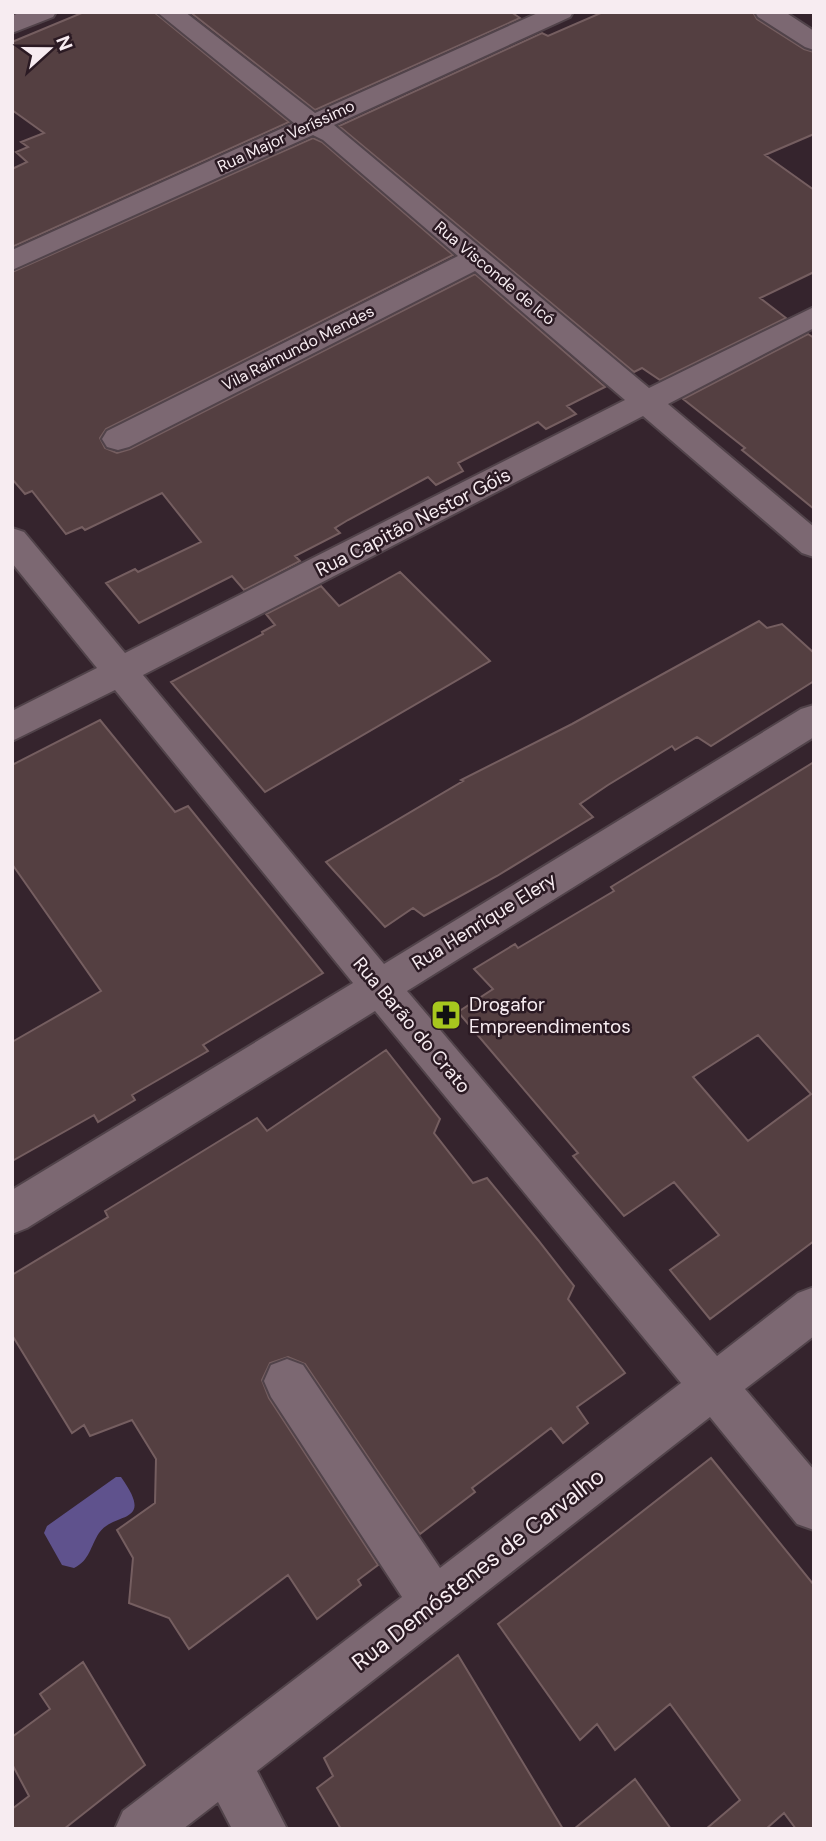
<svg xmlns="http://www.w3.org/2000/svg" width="826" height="1841" font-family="'DM Sans',sans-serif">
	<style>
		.water { fill: #5f528d }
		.building { fill: #543f41; stroke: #755e60; stroke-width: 2; fill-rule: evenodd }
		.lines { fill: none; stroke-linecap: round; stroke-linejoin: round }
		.minor-casing { stroke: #51434a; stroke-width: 4 }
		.minor { fill: #7c6872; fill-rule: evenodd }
		.labels { text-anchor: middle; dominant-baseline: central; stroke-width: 5; stroke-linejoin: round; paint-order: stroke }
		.far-street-label { font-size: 16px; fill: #f7ecf1; stroke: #2b1a23 }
		.street-label { font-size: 19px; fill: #f7ecf1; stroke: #2b1a23 }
		.poi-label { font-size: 19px; fill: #f7ecf1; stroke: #2b1a23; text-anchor: start }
		.near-street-label { font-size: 23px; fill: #f7ecf1; stroke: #2b1a23 }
	</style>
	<rect width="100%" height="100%" fill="#35242d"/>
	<path class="water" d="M116 1477H121C156 1526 114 1511 99 1533 90 1547 90 1560 74 1568L62 1565 44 1533 47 1526Z"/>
	<path class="building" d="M84 12H154L289 122 12 247V169L27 162 16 152 28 147 21 142 44 133 12 110V42Z
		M190 12H511L520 18 315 110Z
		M603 12H753L757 19 804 49 814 52V134L765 155 814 190V272L760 298 786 318 660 380 642 368 634 372 339 126 542 33 548 36Z
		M313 138 322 142 453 255 106 429 100 438 105 448 117 453 130 449 475 274 605 387 567 406 576 414 546 429 538 422 458 463 463 471 436 485 428 477 348 520 335 528 340 533 295 556 300 561 244 590 232 576 139 623 106 583 135 569 138 572 201 542 162 493 85 530 82 527 66 534 32 491 25 494 12 479V272Z
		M808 334 814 338V509L742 450 745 448 683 399Z
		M400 572 490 661 265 792 171 682 263 634 262 632 275 625 266 614 321 586 339 606Z
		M759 621 767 628 782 624 814 653V681L711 746 697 737 675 750 672 746 608 785 580 804 593 817 497 876 424 916 413 908 385 927 326 862 463 781 461 780 572 724Z
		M100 720 175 812 188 806 323 973 203 1045 208 1051 132 1095 135 1100 98 1122 94 1115 12 1161V1042L101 991 12 864V765Z
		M814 762V1241L710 1319 670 1270 719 1235 674 1182 624 1216 573 1156 578 1153 458 1012 493 989 474 969 515 944 518 948 614 891 611 887ZM758 1035 811 1094 748 1141 693 1077Z
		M386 1050 440 1119 434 1133 473 1183 487 1178 538 1240 574 1286 568 1299 625 1373 577 1407 588 1423 563 1443 551 1428 472 1488 475 1492 420 1534 305 1364 288 1357 270 1363 262 1380 269 1398 378 1565 358 1580 361 1585 317 1619 288 1575 189 1649 169 1618 129 1603 133 1558 117 1530 155 1503 156 1459 132 1420 90 1436 84 1425 72 1433 12 1335V1275L108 1217 105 1211 234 1132 257 1118 267 1131Z
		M711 1458 814 1585V1829H796L784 1813 766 1829H706L740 1800 670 1704 615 1750 597 1724 580 1740 498 1624Z
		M458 1655 563 1829H341L317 1788 333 1776 324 1758Z
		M83 1662 145 1765 64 1829H12V1809L29 1796 12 1764V1737L50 1709 40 1694Z
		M635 1779 671 1829H574Z"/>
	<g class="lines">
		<g class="minor-casing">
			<path id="minor" d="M21 12H56L53 17 12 33V16Z
				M157 12H185L315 113 540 12H573L570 17 334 125 649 388 814 307V328L668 404 814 527V557L802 553 643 416 143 675 384 964 801 709 814 705V737L407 991 717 1356 798 1293 814 1287V1336L745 1389 814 1470V1530L797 1524 710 1417 257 1771 287 1829H232L218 1802 183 1829H115L123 1811 402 1597 271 1397 264 1381 271 1365 287 1359 303 1365 440 1568 681 1383 375 1011 27 1228 12 1234V1190L353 983 115 690 12 741V711L97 668 12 563V528L24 532 125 653 625 400 475 271 129 447 118 450 107 447 102 439 107 431 458 256 323 140 313 135 12 270V250L294 123Z
				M755 12H785L814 31V50L805 47 758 17Z"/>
		</g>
		<use href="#minor" class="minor"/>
	</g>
	<defs>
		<g id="pharmacy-square" transform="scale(1.575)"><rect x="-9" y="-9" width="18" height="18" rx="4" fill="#a7c71e" stroke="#2b1a23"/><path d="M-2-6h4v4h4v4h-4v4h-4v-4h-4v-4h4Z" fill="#111"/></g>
	</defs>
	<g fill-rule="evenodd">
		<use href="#pharmacy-square" x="446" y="1015"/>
	</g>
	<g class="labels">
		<g class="far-street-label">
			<text transform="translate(286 136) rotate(-25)">Rua Major Veríssimo</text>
			<text transform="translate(495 273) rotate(40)">Rua Visconde de Icó</text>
			<text transform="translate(298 348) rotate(-27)">Vila Raimundo Mendes</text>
		</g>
		<g class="street-label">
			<text transform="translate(413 522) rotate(-27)">Rua Capitão Nestor Góis</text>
			<text transform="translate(484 921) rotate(-32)">Rua Henrique Elery</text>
			<text transform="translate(412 1025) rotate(50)">Rua Barão do Crato</text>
		</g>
		<g class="poi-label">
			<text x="469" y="1004">Drogafor<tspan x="469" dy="22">Empreendimentos</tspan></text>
		</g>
		<g class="near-street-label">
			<text transform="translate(478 1569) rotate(-38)">Rua Demóstenes de Carvalho</text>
		</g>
	</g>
	<rect width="826" height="1841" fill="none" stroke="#f7ecf1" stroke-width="28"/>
	<g transform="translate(49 49) rotate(69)" stroke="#2b1a23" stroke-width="5" paint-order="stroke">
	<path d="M0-5L12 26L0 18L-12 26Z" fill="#f7ecf1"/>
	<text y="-10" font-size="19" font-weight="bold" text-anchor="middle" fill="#f7ecf1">N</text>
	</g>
</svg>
